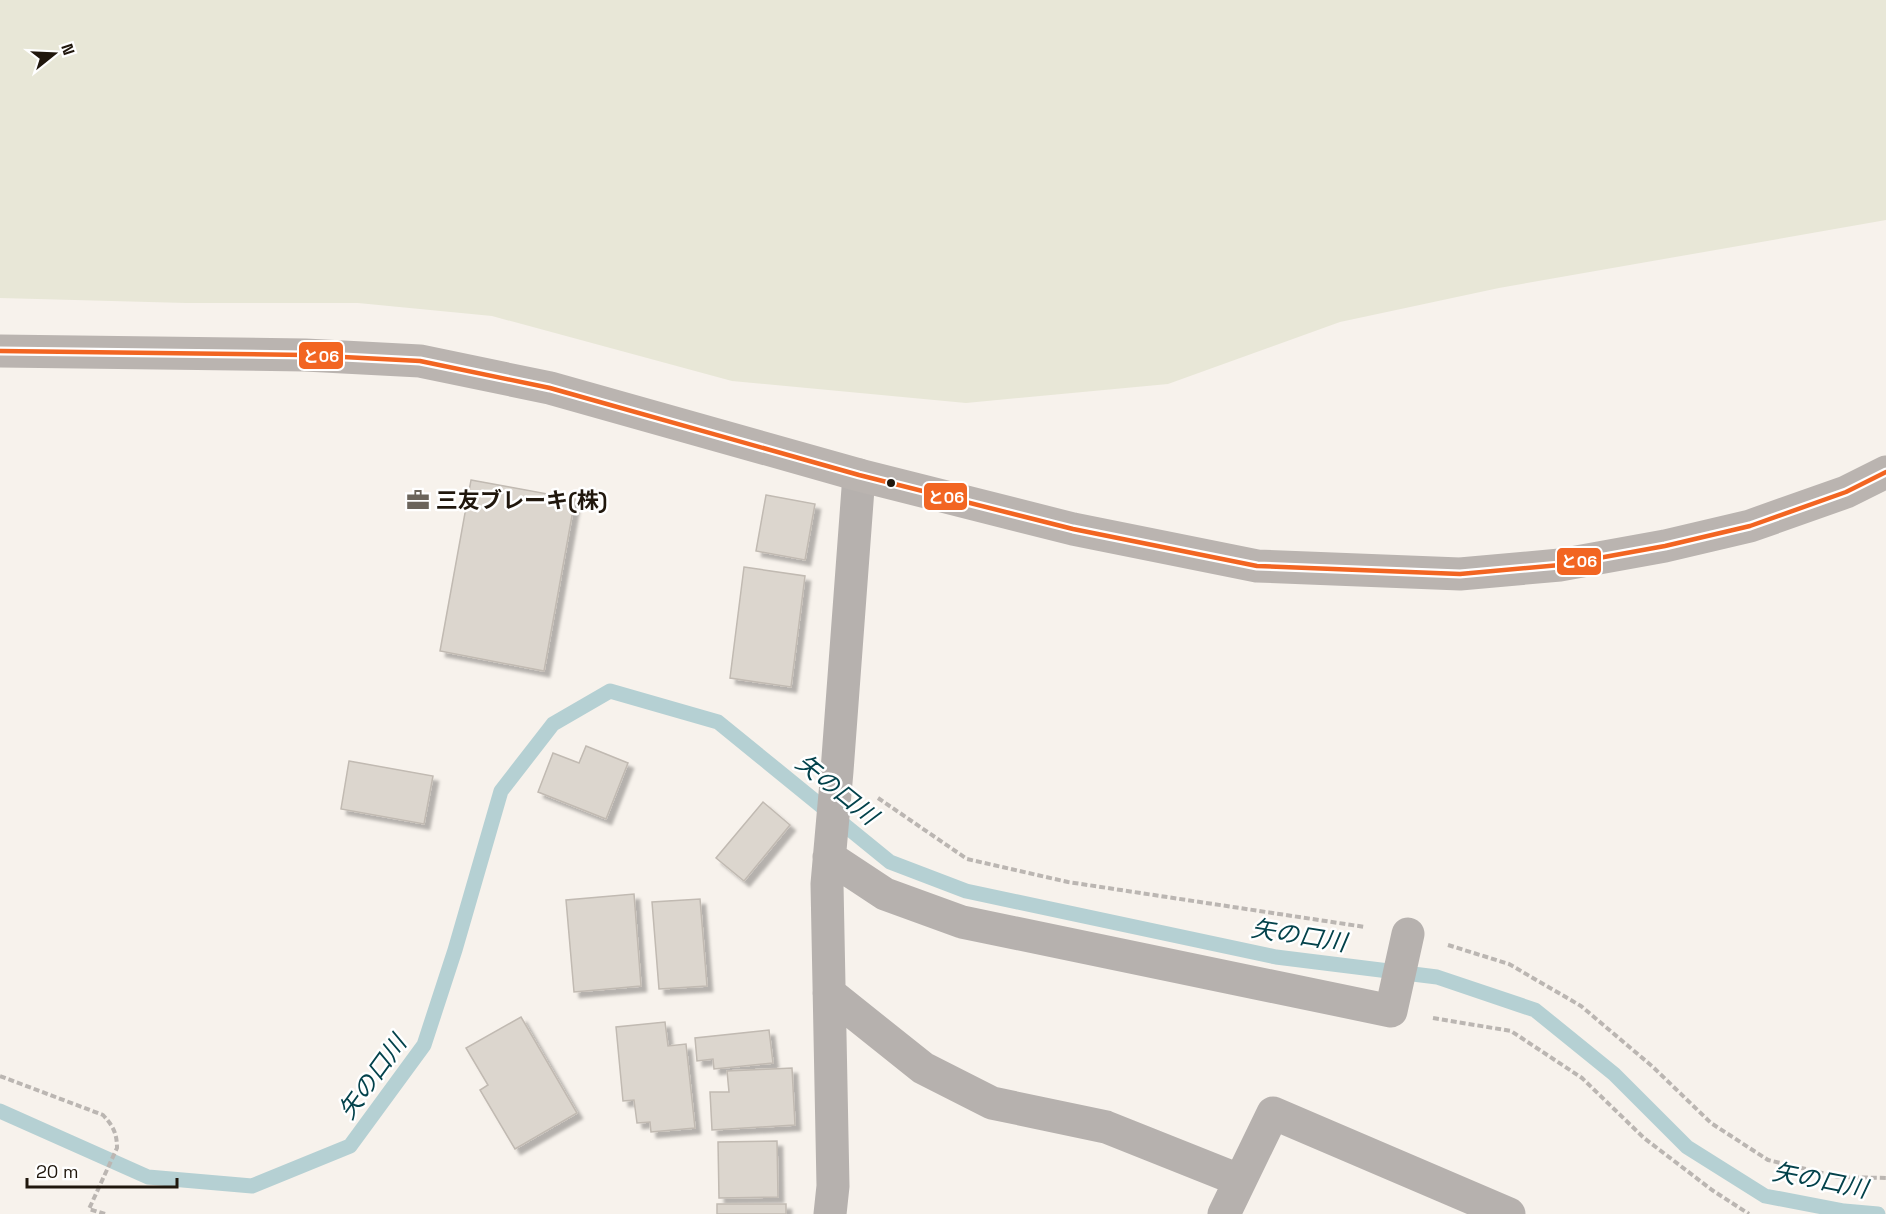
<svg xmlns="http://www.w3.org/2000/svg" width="1886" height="1214" font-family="'Space Grotesk','Noto Sans JP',sans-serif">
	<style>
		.green { fill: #e8e7d7 }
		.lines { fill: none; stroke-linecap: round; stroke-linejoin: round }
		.stream { stroke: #b5d0d3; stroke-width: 15 }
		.building { fill: #dcd6ce; stroke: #c1bab2; stroke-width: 1.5; filter: url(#shadow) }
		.path { stroke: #bbb6b2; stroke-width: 4; stroke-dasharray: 6 3; stroke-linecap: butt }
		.minor { stroke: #b6b1ae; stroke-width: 33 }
		.major { stroke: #bab4b0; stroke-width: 33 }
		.bus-1-casing { stroke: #fff; stroke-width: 9 }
		.bus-1 { stroke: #f26522; stroke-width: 4.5 }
		.bus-dot { fill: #20170d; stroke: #fff; stroke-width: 2 }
		.labels { text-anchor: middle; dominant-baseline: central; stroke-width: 5; stroke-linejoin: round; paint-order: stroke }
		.poi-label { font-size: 22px; font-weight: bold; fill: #20170d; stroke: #fff; text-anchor: start }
		.water-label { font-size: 24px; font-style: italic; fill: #03424b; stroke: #fff }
		.line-badge { stroke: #fff; stroke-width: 2 }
		.badge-label { font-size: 16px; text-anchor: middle; font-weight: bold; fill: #fff }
	</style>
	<defs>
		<filter id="shadow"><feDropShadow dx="5.5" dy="5.5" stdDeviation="1.5" flood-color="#0004"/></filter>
	</defs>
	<rect width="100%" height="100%" fill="#f7f2ec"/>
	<path class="green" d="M0 0H1886V220L1499 288 1340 322 1168 384 966 403 732 381 492 316 358 303H186L0 298Z"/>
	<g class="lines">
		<path class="stream" d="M0 1111 148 1177 252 1186 350 1146 424 1045 455 950 501 791 553 724 610 691 718 722 890 862 966 891 1276 957 1437 977 1535 1010 1614 1074 1687 1147 1765 1196 1844 1211 1878 1214"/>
	</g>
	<path class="building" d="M471 480 575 499 544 671 440 651Z
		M766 495 815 504 805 560 756 551Z
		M744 567 805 576 791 687 730 678Z
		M586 746 628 763 606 819 538 792 553 753 579 763Z
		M349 761 433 776 424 824 341 809Z
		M763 802 790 825 744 881 716 858Z
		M634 894 641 986 574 992 566 900Z
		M700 899 707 986 659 989 652 902Z
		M521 1017 577 1113 515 1149 480 1090 488 1085 466 1048Z
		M665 1022 668 1046 686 1044 695 1128 651 1132 650 1122 637 1123 634 1100 623 1101 616 1027Z
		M769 1030 773 1063 714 1069 713 1059 697 1061 695 1038Z
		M792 1068 795 1125 712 1130 710 1092H729L727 1071Z
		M777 1141 778 1197 719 1198 718 1142Z
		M717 1204H786V1214H717Z"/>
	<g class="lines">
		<path class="path" d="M878 798 967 859 1068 882 1365 927
			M1448 945 1509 964 1581 1006 1653 1067 1711 1123 1768 1160 1839 1177 1886 1178
			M1433 1018 1511 1031 1582 1078 1644 1138 1712 1190 1749 1214
			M0 1076 103 1115C113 1126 117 1133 117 1148L89 1209 105 1214"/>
		<path class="minor" d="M829 857 885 894 962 922 1391 1011 1408 934
			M829 993 923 1068 992 1103 1106 1127 1239 1180
			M830 1214 833 1186 827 884 837 771 859 475
			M1224 1214 1273 1113 1509 1214"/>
		<path class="major" d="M0 351 305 355 420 361 550 388 859 475 1073 529 1257 566 1460 574 1560 565 1665 546 1750 526 1846 492 1886 472"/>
		<g class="bus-1-casing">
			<path id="bus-1" d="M0 351 305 355 420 361 550 388 859 475 1073 529 1257 566 1460 574 1560 565 1665 546 1750 526 1846 492 1886 472"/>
		</g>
		<use href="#bus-1" class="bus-1"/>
	</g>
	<defs>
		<g id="office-bare" transform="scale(1.8)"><path d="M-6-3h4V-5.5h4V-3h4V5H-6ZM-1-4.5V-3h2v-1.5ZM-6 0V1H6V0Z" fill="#6b645b" stroke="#fff" stroke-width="2.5" paint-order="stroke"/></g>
	</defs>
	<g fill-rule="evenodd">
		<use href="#office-bare" x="418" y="500"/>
	</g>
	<circle class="bus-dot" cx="891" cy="483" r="5"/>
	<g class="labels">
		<g class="poi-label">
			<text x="436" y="500">三友ブレーキ(株)</text>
		</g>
		<g class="water-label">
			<text transform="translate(837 789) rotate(39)">矢の口川</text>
			<text transform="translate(1299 935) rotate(9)">矢の口川</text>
			<text transform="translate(372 1077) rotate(-54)">矢の口川</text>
			<text transform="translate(1820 1180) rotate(11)">矢の口川</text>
		</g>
	</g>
	<g class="line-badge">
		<rect x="298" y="341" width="46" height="29" rx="6" fill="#f26522"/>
		<rect x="923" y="482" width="45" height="29" rx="6" fill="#f26522"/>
		<rect x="1556" y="547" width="46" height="29" rx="6" fill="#f26522"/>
	</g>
	<g class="badge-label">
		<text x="321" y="362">と06</text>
		<text x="946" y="503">と06</text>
		<text x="1579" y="567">と06</text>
	</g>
	<g transform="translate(54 54) rotate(72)" stroke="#ffffff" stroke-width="4.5" paint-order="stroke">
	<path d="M0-4.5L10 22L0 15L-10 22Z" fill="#20170d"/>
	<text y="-9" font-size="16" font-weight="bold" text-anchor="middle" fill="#20170d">N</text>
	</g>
	<path d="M27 1178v9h150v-9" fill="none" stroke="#20170d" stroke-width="3"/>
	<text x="36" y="1178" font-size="18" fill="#20170d" stroke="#ffffff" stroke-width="4.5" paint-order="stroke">20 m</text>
</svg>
